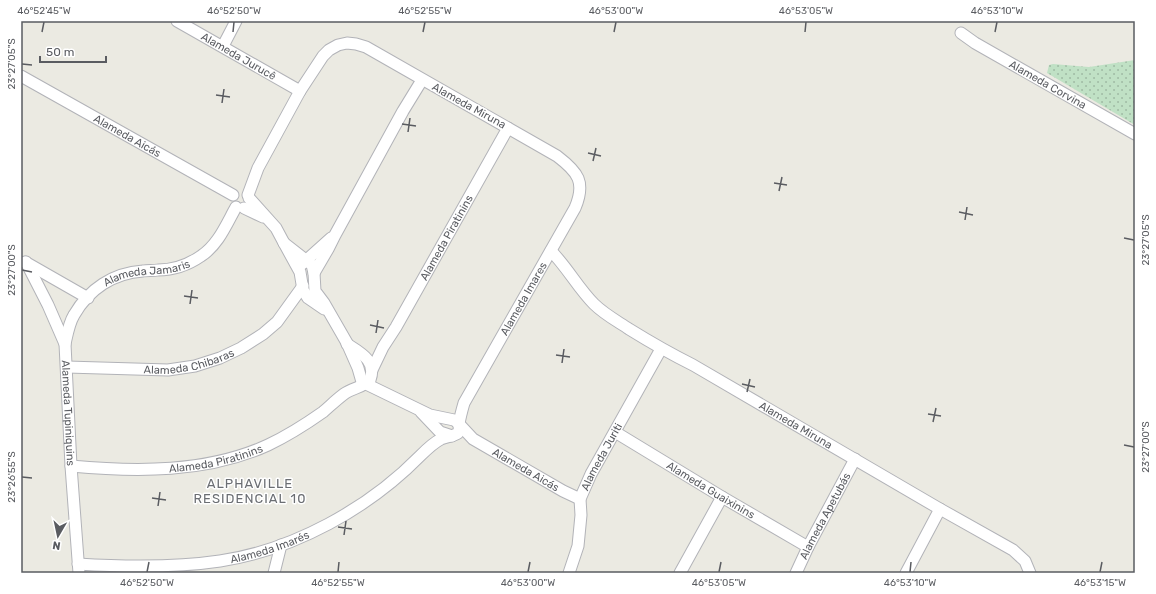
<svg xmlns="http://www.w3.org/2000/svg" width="1156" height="594" font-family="Rubik,sans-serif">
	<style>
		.park { fill: url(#park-dots) }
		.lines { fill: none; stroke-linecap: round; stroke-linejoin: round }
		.minor-casing { stroke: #b2b3b8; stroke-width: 13 }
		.minor { stroke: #fff; stroke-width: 11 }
		.ticks { fill: none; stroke: #5a5c61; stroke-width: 1.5 }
		.labels { text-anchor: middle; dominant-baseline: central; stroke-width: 3; stroke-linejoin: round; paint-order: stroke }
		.street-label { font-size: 11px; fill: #5a5c61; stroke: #fff }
		.quarter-label { font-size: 13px; letter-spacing: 1px; fill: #6b6e73; stroke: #fff }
		.neatline { fill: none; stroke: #5a5c61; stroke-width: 1.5 }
		.ticks-label { font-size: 10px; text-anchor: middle; fill: #5a5c61 }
	</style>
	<defs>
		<pattern id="park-dots" width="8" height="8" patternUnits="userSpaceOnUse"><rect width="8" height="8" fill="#c0e1c5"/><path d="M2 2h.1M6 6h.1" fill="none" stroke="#9fbaa3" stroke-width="1.8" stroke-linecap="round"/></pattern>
	</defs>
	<rect width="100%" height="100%" fill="#ebeae2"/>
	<path class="park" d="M1135 60V125L1047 73 1049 65 1053 64 1089 67Z"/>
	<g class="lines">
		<g class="minor-casing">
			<g id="minor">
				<path id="s1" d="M177 21 300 91"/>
				<path id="s2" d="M961 33 975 43 1135 134"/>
				<path d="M223 46 236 21"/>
				<path id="s3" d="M21 76 233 195"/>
				<path d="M249 198 276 228 284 243 300 272 303 290 308 298 324 309"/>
				<path d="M244 208 263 217"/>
				<path id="s4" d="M284 243 312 265 314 273 315 291 324 303 347 343 358 368 362 382 430 415 454 420 459 424 473 439 563 491 580 499"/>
				<path id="s5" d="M551 251C567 267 578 288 594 304 604 314 617 321 629 329 650 342 671 354 693 365L940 509 1013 550 1025 561 1030 573"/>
				<path d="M25 262 88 298"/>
				<path id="s6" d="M26 262 48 305 65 344 71 466 79 573"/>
				<path d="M301 265 331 238"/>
				<path d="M314 273 328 249 335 235 403 111 422 80"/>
				<path id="s7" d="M65 344C67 335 69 323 74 315 89 289 113 273 143 271 148 270 153 271 158 270 173 270 188 265 201 256 218 245 226 225 236 207"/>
				<path id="s8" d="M67 367 168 370 195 366 220 358 241 348 263 334 277 322 303 286"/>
				<path id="s9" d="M372 370 383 347 396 327 508 128"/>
				<path d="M421 412 440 432 452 436"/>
				<path id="s10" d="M615 432 722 497 808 547"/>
				<path id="s11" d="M71 466C136 472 207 473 268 445 287 436 306 424 323 412 330 406 336 400 344 394 352 388 364 387 370 380 377 361 361 353 347 344"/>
				<path id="s12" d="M78 564C126 567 173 568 220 561 294 550 369 508 420 456 427 449 433 443 441 439 446 437 454 436 458 433 460 430 459 427 459 424 460 417 462 410 464 403L575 208C586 182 578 172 557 156L366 47 356 44 347 43 338 45 329 50 323 56 300 91 258 168 248 195"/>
				<path d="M274 573 281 545"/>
				<path id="s13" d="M569 573 578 546 581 515 580 499 591 474 661 349"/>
				<path d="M680 573 722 497"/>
				<path id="s14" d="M796 573 808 547 855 459"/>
				<path d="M906 573 940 509"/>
			</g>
		</g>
		<use href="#minor" class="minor"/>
	</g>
	<path class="ticks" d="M42 32 44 22M233 32 234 22M423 32 425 22M614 32 616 22M805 32 806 22M995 32 997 22M22 64 32 65M216 95 230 97M222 103 224 89M402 124 416 126M408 132 410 118M588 153 601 156M593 161 596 148M774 183 787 185M779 191 782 177M959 212 973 215M965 220 967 207M1124 238 1134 240M22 270 32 272M184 296 198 298M190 304 192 290M370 325 384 328M376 333 378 320M556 355 570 357M562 363 564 349M742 384 755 387M747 392 750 379M928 414 941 416M933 422 936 408M1124 445 1134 447M22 477 32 478M152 498 166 500M158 506 160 492M338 527 352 529M344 535 346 521M147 572 149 562M338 572 339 562M528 572 530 562M719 572 721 562M910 572 911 562M1100 572 1102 562"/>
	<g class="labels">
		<g class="street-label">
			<text stroke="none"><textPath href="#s1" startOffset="71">Alameda Jurucê</textPath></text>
			<text stroke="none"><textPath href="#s2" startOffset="101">Alameda Corvina</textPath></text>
			<text transform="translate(469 106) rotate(29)">Alameda Miruna</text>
			<text stroke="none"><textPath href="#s3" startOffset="122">Alameda Aicás</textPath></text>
			<text stroke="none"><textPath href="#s9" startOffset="152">Alameda Piratinins</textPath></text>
			<text stroke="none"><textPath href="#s7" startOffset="119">Alameda Jamaris</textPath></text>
			<text stroke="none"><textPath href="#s12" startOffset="568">Alameda Imares</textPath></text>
			<text stroke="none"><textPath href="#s8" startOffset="123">Alameda Chibaras</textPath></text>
			<text stroke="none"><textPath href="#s6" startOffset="160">Alameda Tupiniquins</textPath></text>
			<text stroke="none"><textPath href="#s5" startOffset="304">Alameda Miruna</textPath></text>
			<text stroke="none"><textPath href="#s11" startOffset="146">Alameda Piratinins</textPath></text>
			<text stroke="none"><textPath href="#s13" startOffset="123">Alameda Juriti</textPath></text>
			<text stroke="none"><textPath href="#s4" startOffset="353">Alameda Aicás</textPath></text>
			<text stroke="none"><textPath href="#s10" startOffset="112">Alameda Guaixinins</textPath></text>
			<text stroke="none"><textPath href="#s14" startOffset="64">Alameda Apetubás</textPath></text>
			<text stroke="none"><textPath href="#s12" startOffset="194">Alameda Imarés</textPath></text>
		</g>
		<g class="quarter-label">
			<text x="250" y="483">ALPHAVILLE<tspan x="250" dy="15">RESIDENCIAL 10</tspan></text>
		</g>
	</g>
	<rect width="1156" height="594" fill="none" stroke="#ffffff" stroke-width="44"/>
	<g transform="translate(58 536) rotate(189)" stroke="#ffffff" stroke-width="3" paint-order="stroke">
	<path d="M0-3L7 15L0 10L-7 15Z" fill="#5a5c61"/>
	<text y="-6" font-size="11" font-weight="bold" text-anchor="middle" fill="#5a5c61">N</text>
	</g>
	<path d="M40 56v6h66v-6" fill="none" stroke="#5a5c61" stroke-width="2"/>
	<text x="46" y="56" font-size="12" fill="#5a5c61" stroke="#ffffff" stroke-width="3" paint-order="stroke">50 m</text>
	<rect x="22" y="22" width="1112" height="550" class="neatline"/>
	<g class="ticks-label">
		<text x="44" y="14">46°52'45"W</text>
		<text x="234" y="14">46°52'50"W</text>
		<text x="425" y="14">46°52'55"W</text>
		<text x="616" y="14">46°53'00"W</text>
		<text x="806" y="14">46°53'05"W</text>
		<text x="997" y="14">46°53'10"W</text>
		<text transform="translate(11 64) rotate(-90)" y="4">23°27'05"S</text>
		<text transform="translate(1145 240) rotate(-90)" y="4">23°27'05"S</text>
		<text transform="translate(11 270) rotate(-90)" y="4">23°27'00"S</text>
		<text transform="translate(1145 447) rotate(-90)" y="4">23°27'00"S</text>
		<text transform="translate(11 477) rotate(-90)" y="4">23°26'55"S</text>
		<text x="147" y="586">46°52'50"W</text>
		<text x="338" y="586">46°52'55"W</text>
		<text x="528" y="586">46°53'00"W</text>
		<text x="719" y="586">46°53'05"W</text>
		<text x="910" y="586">46°53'10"W</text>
		<text x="1100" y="586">46°53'15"W</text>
	</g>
</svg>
